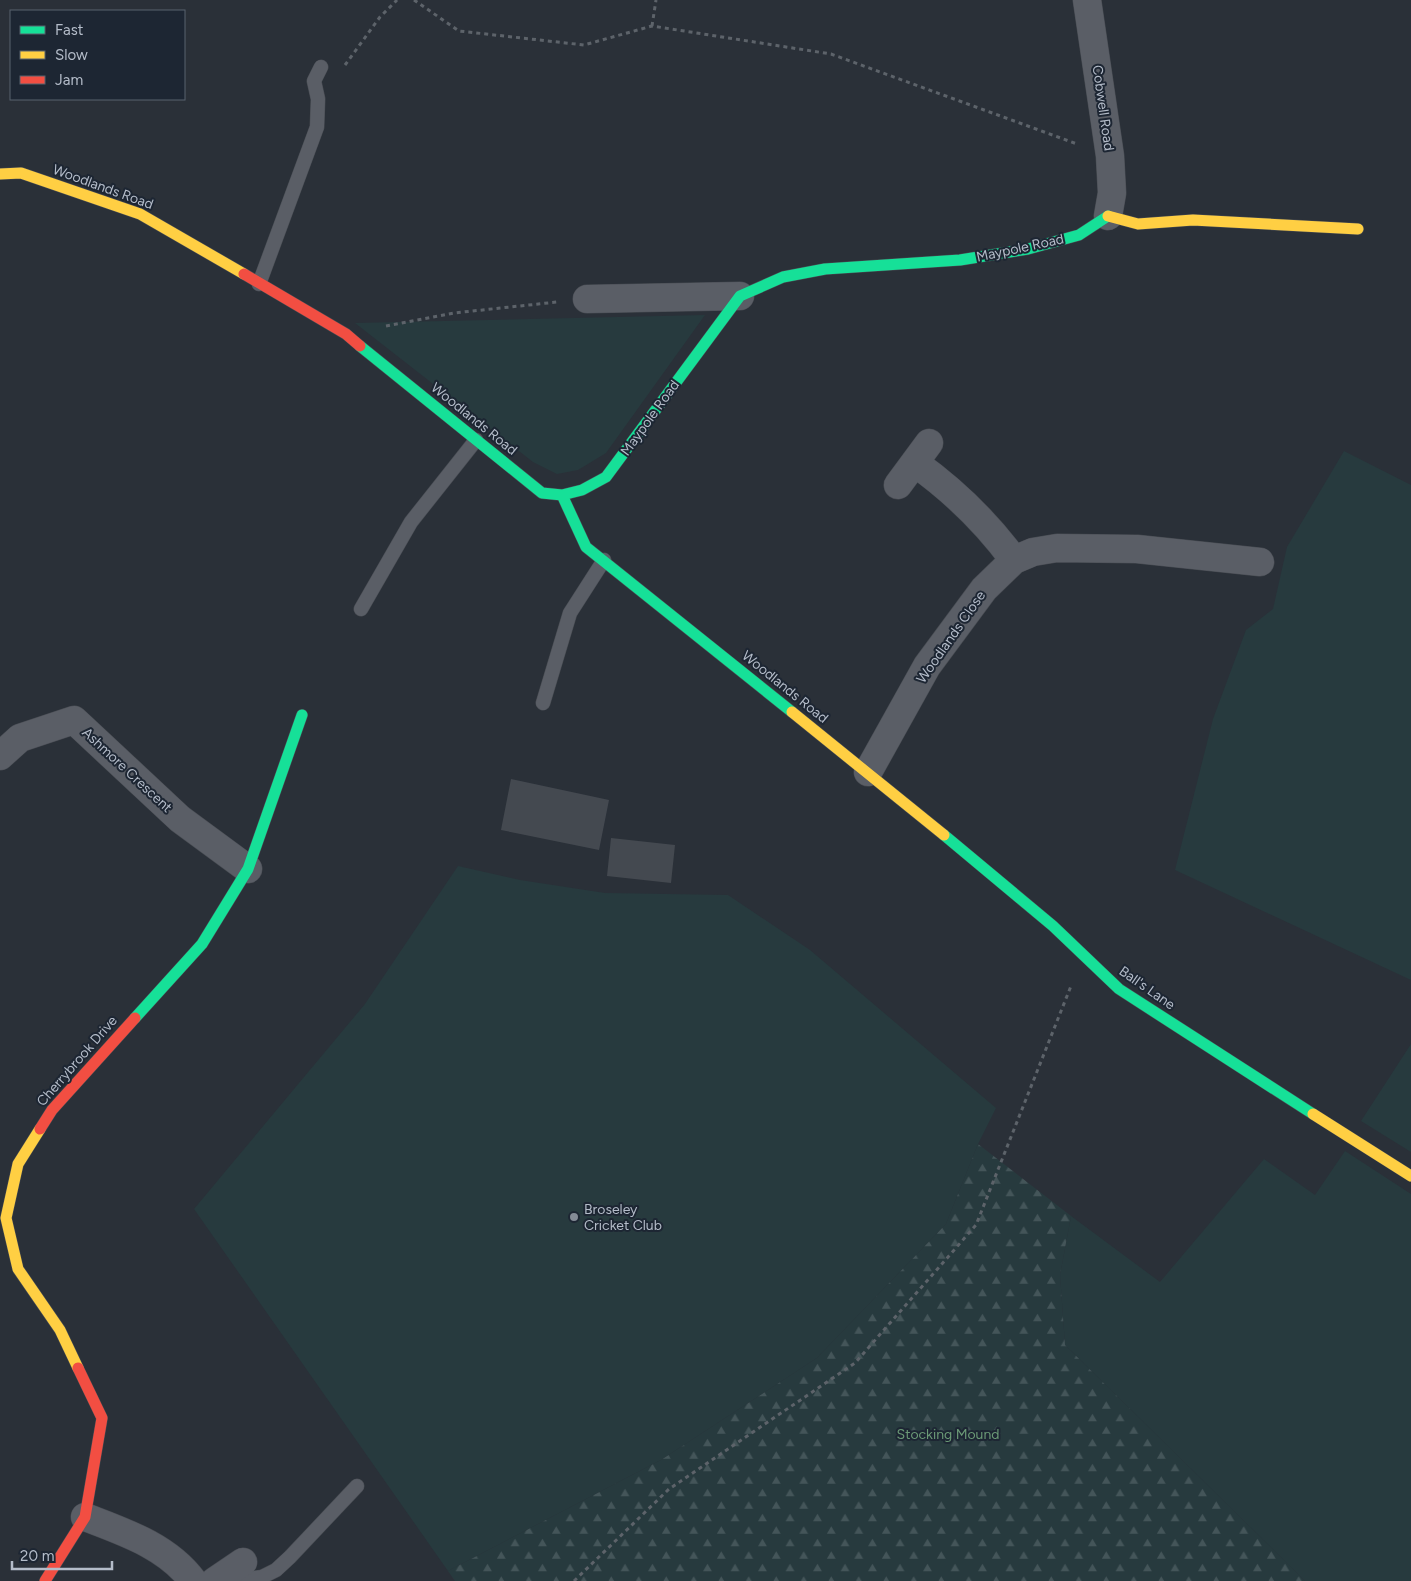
<svg xmlns="http://www.w3.org/2000/svg" width="1411" height="1581" font-family="Figtree,sans-serif">
	<style>
		.grass { fill: #273a3e }
		.forest { fill: url(#forest-firs) }
		.building { fill: #444950 }
		.lines { fill: none; stroke-linecap: round; stroke-linejoin: round }
		.lane-casing { stroke: #484c53; stroke-width: 15 }
		.street-casing { stroke: #484c53; stroke-width: 29 }
		.fast-casing { stroke: #484c53; stroke-width: 12 }
		.slow-casing { stroke: #484c53; stroke-width: 12 }
		.jam-casing { stroke: #484c53; stroke-width: 12 }
		.path { stroke: #5d636a; stroke-width: 3; stroke-dasharray: 4 4; stroke-linecap: butt }
		.lane { stroke: #5a5e66; stroke-width: 14 }
		.street { stroke: #5a5e66; stroke-width: 28 }
		.fast { stroke: #16e098; stroke-width: 11 }
		.slow { stroke: #ffcf43; stroke-width: 11 }
		.jam { stroke: #f24e42; stroke-width: 11 }
		.poi-dot { fill: #848b96; stroke: #1d2633; stroke-width: 2 }
		.labels { text-anchor: middle; dominant-baseline: central; stroke-width: 4; stroke-linejoin: round; paint-order: stroke }
		.street-label { font-size: 14px; fill: #b4bcc9; stroke: #1d2633 }
		.poi-label { font-size: 14px; fill: #b4bcc9; stroke: #1d2633; text-anchor: start }
		.park-label { font-size: 14px; fill: #6b9a76; stroke: #1d2633 }
	</style>
	<defs>
		<pattern id="forest-firs" width="22" height="20" patternUnits="userSpaceOnUse" patternTransform="scale(1.25)"><rect width="22" height="20" fill="#273a3e"/><path d="M5 1l3.5 6h-7zM16 11l3.5 6h-7z" fill="#445559"/></pattern>
	</defs>
	<rect width="100%" height="100%" fill="#2a3038"/>
	<path class="grass" d="M705 315 606 453 578 470 557 474 533 462 355 323Z
		M1344 451 1411 485V980L1175 870 1213 719 1246 630 1273 609 1287 547Z
		M458 866 520 880 605 893 728 895 810 950 996 1108 978 1144 946 1224 817 1358 661 1460 448 1571 194 1209 365 1004Z
		M1411 1044V1152L1361 1121Z
		M1345 1151 1411 1194V1581H1305L1065 1345 1060 1275 1071 1216 1160 1282 1264 1159 1315 1195Z"/>
	<path class="forest" d="M978 1144 1071 1216 1060 1275 1065 1345 1305 1581H455L448 1571 661 1460 817 1358 946 1224Z"/>
	<path class="building" d="M511 779 609 800 599 850 501 830Z
		M611 838 675 845 671 883 607 876Z"/>
	<g class="lines">
		<g class="lane-casing">
			<path id="lane" d="M259 284 317 127 318 99 314 81 321 67
				M361 609 411 522 476 440
				M543 703 570 613 604 560
				M229 1571 248 1579 262 1577 276 1570 290 1557 357 1486"/>
		</g>
		<g class="street-casing">
			<path id="street" d="M1087 0 1110 156 1112 193 1108 216
				M587 299 740 296
				M915 463C953 490 986 522 1014 560
				M898 485 929 443
				M0 756 20 738 74 720 180 819 248 869
				M868 772 927 666 984 589 1014 560 1033 552 1057 548 1137 549 1260 562
				M85 1517C124 1532 167 1546 193 1581
				M215 1581 243 1562"/>
		</g>
		<g class="fast-casing">
			<path id="fast" d="M360 346 542 493 562 495 586 547 792 712
				M562 495 582 490 606 477 740 296 783 277 825 269 960 260 1028 249 1079 235 1108 216
				M944 835 1053 926 1119 989 1313 1114
				M135 1018 202 944 248 869 302 715"/>
		</g>
		<g class="slow-casing">
			<path id="slow" d="M0 174 21 173 140 214 244 274
				M1108 216 1138 224 1193 220 1358 229
				M792 712 944 835
				M1313 1114 1411 1176
				M40 1129 18 1164 6 1218 18 1269 60 1330 78 1368"/>
		</g>
		<g class="jam-casing">
			<path id="jam" d="M244 274 346 334 360 346
				M40 1129 52 1110 135 1018
				M45 1581 85 1517 102 1418 78 1368"/>
		</g>
		<path class="path" d="M414 0 459 31 584 45 652 26 831 54 1077 144
			M652 26 656 0
			M345 65 380 17 397 0
			M386 326 454 313 557 302
			M574 1581 669 1489 855 1363 976 1225 1071 986"/>
		<use href="#lane" class="lane"/>
		<use href="#street" class="street"/>
		<use href="#fast" class="fast"/>
		<use href="#slow" class="slow"/>
		<use href="#jam" class="jam"/>
	</g>
	<circle class="poi-dot" cx="574" cy="1217" r="5"/>
	<g class="labels">
		<g class="street-label">
			<text transform="translate(1103 108) rotate(82)">Cobwell Road</text>
			<text transform="translate(103 187) rotate(20)">Woodlands Road</text>
			<text transform="translate(1020 248) rotate(-12)">Maypole Road</text>
			<text transform="translate(650 418) rotate(-54)">Maypole Road</text>
			<text transform="translate(474 419) rotate(39)">Woodlands Road</text>
			<text transform="translate(951 637) rotate(-55)">Woodlands Close</text>
			<text transform="translate(785 687) rotate(39)">Woodlands Road</text>
			<text transform="translate(127 770) rotate(43)">Ashmore Crescent</text>
			<text transform="translate(1147 988) rotate(35)">Ball's Lane</text>
			<text transform="translate(77 1061) rotate(-49)">Cherrybrook Drive</text>
		</g>
		<g class="poi-label">
			<text x="584" y="1209">Broseley<tspan x="584" dy="16">Cricket Club</tspan></text>
		</g>
		<g class="park-label">
			<text x="948" y="1434">Stocking Mound</text>
		</g>
	</g>
	<rect x="10" y="10" width="175" height="90" fill="#1d2633" stroke="#59626f"/>
	<rect x="20" y="26" width="25" height="8" fill="#16e098" stroke="#59626f"/>
	<text x="55" y="35" font-size="15" fill="#b4bcc9">Fast</text>
	<rect x="20" y="51" width="25" height="8" fill="#ffcf43" stroke="#59626f"/>
	<text x="55" y="60" font-size="15" fill="#b4bcc9">Slow</text>
	<rect x="20" y="76" width="25" height="8" fill="#f24e42" stroke="#59626f"/>
	<text x="55" y="85" font-size="15" fill="#b4bcc9">Jam</text>
	<path d="M12 1561v8h100v-8" fill="none" stroke="#b4bcc9" stroke-width="2.5"/>
	<text x="20" y="1561" font-size="15" fill="#b4bcc9" stroke="#1d2633" stroke-width="4" paint-order="stroke">20 m</text>
</svg>
